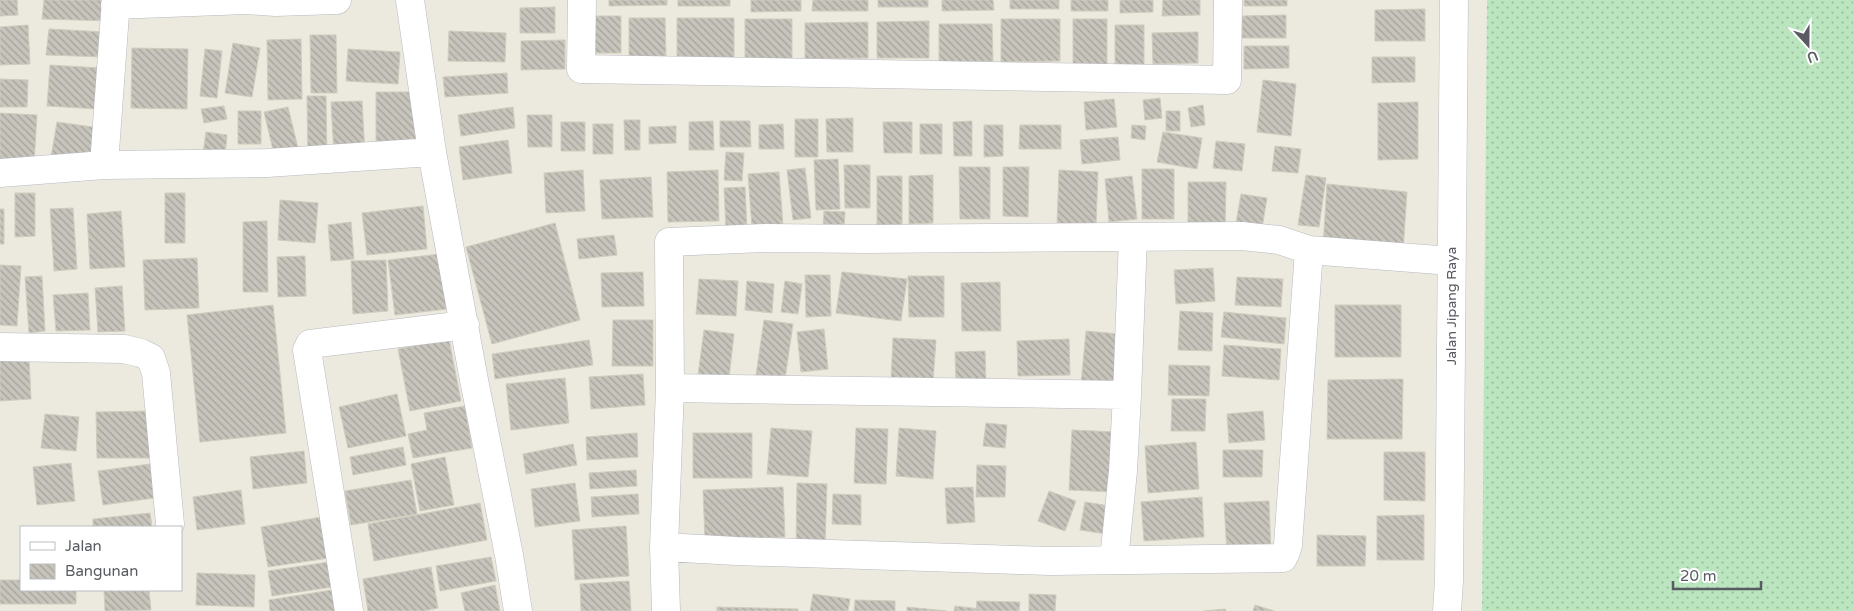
<svg xmlns="http://www.w3.org/2000/svg" width="1853" height="611" font-family="'Varela Round',sans-serif">
	<style>
		.grass { fill: url(#grass-dots) }
		.building { fill: url(#building-back-hatch); stroke: #d0ccbd }
		.lines { fill: none; stroke-linecap: round; stroke-linejoin: round }
		.street-casing { stroke: #b7b9bf; stroke-width: 29 }
		.secondary-casing { stroke: #b8bbc2; stroke-width: 29 }
		.street { stroke: #fff; stroke-width: 28 }
		.secondary { stroke: #fff; stroke-width: 28 }
		.labels { text-anchor: middle; dominant-baseline: central; stroke-width: 5; stroke-linejoin: round; paint-order: stroke }
		.street-label { font-size: 14px; fill: #585b61; stroke: #fff }
	</style>
	<defs>
		<pattern id="grass-dots" width="8" height="8" patternUnits="userSpaceOnUse" patternTransform="scale(1.25)"><rect width="8" height="8" fill="#bae5be"/><path d="M2 2h.1M6 6h.1" fill="none" stroke="#9abd9e" stroke-width="1.8" stroke-linecap="round"/></pattern>
		<pattern id="building-back-hatch" width="6" height="6" patternUnits="userSpaceOnUse" patternTransform="scale(1.25)"><rect width="6" height="6" fill="#c7c4bc"/><path d="M-1 5l2 2M0 0l6 6M5-1l2 2" fill="none" stroke="#a4a29c"/></pattern>
	</defs>
	<rect width="100%" height="100%" fill="#eceadf"/>
	<path class="grass" d="M1487 0H1853V611H1482Z"/>
	<path class="building" d="M0 0H17L18 15 0 16Z
		M44 0H110V21L42 19Z
		M609 0H667V5L609 6Z
		M678 0H730V6H678Z
		M751 0H801V11L751 12Z
		M813 0H868V11H812Z
		M878 0H928V7H878Z
		M942 0H993L994 10 942 11Z
		M1010 0H1059V9H1010Z
		M1071 0H1108V11H1071Z
		M1120 0H1153V12L1120 13Z
		M1163 0H1200V15L1162 16Z
		M1244 0H1287V6H1244Z
		M555 7V33H520V8Z
		M1425 9V41H1375V10Z
		M1286 15V38H1242V16Z
		M593 16H621V53H593Z
		M629 18H665L666 56 629 57Z
		M677 18H734V60H677Z
		M745 19H792V59L745 60Z
		M1001 19H1060V61L1001 62Z
		M1073 19H1107V68L1073 69Z
		M929 21V58H877V22Z
		M868 22V58L805 59V23Z
		M939 24H992L993 61 939 62Z
		M28 25 30 64 0 65V27Z
		M1115 25H1144V66H1115Z
		M49 29 105 32 104 57 46 55Z
		M449 31 506 33 505 62 448 61Z
		M1198 32V63L1153 64 1152 33Z
		M310 35H336L337 93H311Z
		M301 39 302 99 268 100 267 40Z
		M565 40V69L521 70V41Z
		M233 43 260 48 252 97 225 93Z
		M1244 46H1289V68L1244 69Z
		M132 48 188 49 187 109 131 108Z
		M205 49 222 51 217 98 200 96Z
		M348 49 400 52 398 84 346 81Z
		M1372 57H1415V82L1372 83Z
		M50 65 101 68 98 109 47 106Z
		M507 73 508 93 445 97 443 77Z
		M0 79 28 80 27 107H0Z
		M1263 80 1296 84 1291 136 1257 132Z
		M376 92H420L419 143 376 142Z
		M307 96H326L327 157H308Z
		M1160 98 1162 118 1145 120 1143 100Z
		M1114 99 1117 127 1086 130 1084 102Z
		M362 101 365 154 334 155 331 102Z
		M1418 102V159L1378 160V103Z
		M1203 105 1205 125 1191 127 1188 108Z
		M224 106 227 119 204 123 201 109Z
		M288 107 298 148 274 154 264 112Z
		M513 107 515 128 461 136 458 115Z
		M238 111H261V144H238Z
		M1166 111H1180V131H1166Z
		M0 113 37 115 34 164 0 162Z
		M527 115H552V147H528Z
		M853 118V152H827L826 119Z
		M795 119H818V157H795Z
		M624 120H640V150H625Z
		M713 121 714 150H689V122Z
		M720 121H750L751 147H720Z
		M972 121V156H954L953 122Z
		M57 122 100 128 95 163 51 157Z
		M561 122H585V151H561Z
		M883 122H912V153H884Z
		M593 124H613V154H593Z
		M783 124 784 149H759V125Z
		M920 124H942V154H920Z
		M984 125H1003V156L984 157Z
		M1020 125H1061V149H1019Z
		M1132 125 1146 126 1145 140 1131 138Z
		M676 126V143L649 144V127Z
		M206 132 227 135 225 156 203 153Z
		M1163 132 1202 138 1197 169 1157 162Z
		M1118 137 1120 160 1082 164 1080 140Z
		M508 140 512 173 463 180 459 147Z
		M1216 141 1245 144 1242 171 1213 168Z
		M1275 146 1301 149 1298 173 1272 171Z
		M726 152 744 153 742 181 724 180Z
		M838 159 840 209 816 210 814 160Z
		M844 165H870V208H845Z
		M959 167H990V219H960Z
		M1003 167H1029L1028 217 1003 216Z
		M805 168 811 218 793 220 787 170Z
		M1142 169H1174V219H1142Z
		M583 170 585 211 546 213 544 173Z
		M718 170 719 221 668 222 667 172Z
		M1059 170 1098 172 1096 226 1057 225Z
		M779 172 783 226 752 228 748 174Z
		M933 175V223L909 224V176Z
		M1306 175 1326 178 1319 227 1298 225Z
		M877 176H902V230H877Z
		M1132 176 1137 219 1109 222 1105 179Z
		M651 177 653 217 602 219 600 180Z
		M1188 182H1226L1225 231H1188Z
		M1327 184 1407 192 1403 252 1323 246Z
		M745 187 747 229 726 230 724 188Z
		M15 193H35V236L15 237Z
		M165 193H185V243H165Z
		M1241 194 1267 198 1262 228 1236 223Z
		M280 200 318 203 315 243 278 240Z
		M423 206 427 249 367 255 362 213Z
		M73 208 77 269 54 271 50 209Z
		M0 209H4V244H0Z
		M121 211 125 267 90 269 87 214Z
		M824 211 845 212 844 229 823 228Z
		M267 221 268 292H243V222Z
		M351 222 354 259 331 261 328 225Z
		M555 223 580 320 492 344 466 247Z
		M614 235 617 255 579 259 577 239Z
		M440 254 447 309 395 315 388 260Z
		M305 256 306 296 278 297 277 257Z
		M197 258 199 308 145 310 143 260Z
		M386 260 388 311 353 314 351 261Z
		M0 265 21 266 17 326 0 325Z
		M1213 268 1215 301 1176 304 1174 270Z
		M643 272 644 306 602 307 601 273Z
		M842 272 907 279 901 321 836 313Z
		M805 275H830L831 316 806 317Z
		M42 276 45 331 29 333 25 277Z
		M908 276H944V317H909Z
		M1237 277 1283 279 1281 307 1235 305Z
		M699 279 738 281 736 316 696 314Z
		M747 281 774 284 772 313 745 310Z
		M785 281 802 284 798 314 781 312Z
		M1000 282 1001 331H962L961 283Z
		M122 286 125 331 98 332 95 288Z
		M88 293 90 330 56 331 53 295Z
		M273 305 286 433 200 442 187 315Z
		M1335 305H1401V357H1335Z
		M1180 311 1213 313 1212 351 1178 350Z
		M1224 312 1286 318 1284 344 1221 337Z
		M613 320H653V366H612Z
		M764 320 793 324 785 379 756 375Z
		M824 329 828 369 801 372 797 332Z
		M704 330 734 334 729 378 698 375Z
		M1086 331 1119 334 1114 386 1081 384Z
		M893 338 936 340 933 382 891 380Z
		M449 339 461 401 410 411 398 349Z
		M1069 339 1070 375 1018 376 1017 341Z
		M589 340 593 365 495 379 492 354Z
		M1224 345 1281 349 1279 380 1222 376Z
		M985 351 986 382 956 383 955 352Z
		M29 357 31 399 0 401V358Z
		M1169 365 1210 366 1209 396 1168 395Z
		M643 374 645 405 591 409 589 377Z
		M565 378 569 423 511 430 506 384Z
		M1403 379 1402 439H1327L1328 380Z
		M397 394 406 436 348 448 339 407Z
		M1172 399H1206L1205 431H1171Z
		M465 406 472 448 413 458 408 434 427 430 424 413Z
		M151 411V458H97L96 412Z
		M1263 411 1265 440 1229 443 1227 414Z
		M45 414 79 417 76 451 41 448Z
		M986 423 1007 425 1005 448 983 446Z
		M771 428 812 431 808 477 767 474Z
		M856 428 888 429 886 484 854 483Z
		M899 428 936 431 933 479 896 476Z
		M1072 430 1115 432 1113 492 1069 490Z
		M637 433 638 457 587 460 586 437Z
		M693 433H752V478H693Z
		M1196 442 1199 489 1148 493 1145 446Z
		M573 444 577 465 526 474 523 454Z
		M403 447 406 465 353 475 350 457Z
		M1223 450H1263L1262 477H1223Z
		M304 451 307 483 253 489 250 457Z
		M1384 452H1425V501L1384 500Z
		M445 457 454 505 420 511 411 464Z
		M71 463 75 501 37 505 33 467Z
		M150 464 154 498 103 505 98 471Z
		M977 465 1006 466 1005 497H976Z
		M636 470 637 486 590 489 589 473Z
		M411 480 417 514 351 525 345 491Z
		M575 483 580 521 535 527 531 489Z
		M797 483 827 484 825 546H796Z
		M783 487 785 537 705 540 703 490Z
		M973 487 975 522 947 524 945 488Z
		M241 490 245 524 197 530 193 497Z
		M1049 491 1076 501 1065 531 1038 521Z
		M638 494 639 514 592 517 591 497Z
		M833 494 861 495V525L832 524Z
		M1202 497 1204 537 1144 541 1141 502Z
		M1269 501 1271 552 1227 554 1224 503Z
		M1085 502 1110 506 1106 534 1080 530Z
		M480 503 487 540 374 561 368 524Z
		M150 513 152 527H93V519Z
		M1424 515V560H1377V516Z
		M322 517 329 558 268 567 261 527Z
		M626 526 629 576 575 580 572 530Z
		M1317 535 1366 536 1365 566H1317Z
		M491 557 496 581 440 591 436 566Z
		M329 562 332 587 272 596 268 571Z
		M431 567 438 608 424 611H368L363 579Z
		M197 573 255 575 254 607 196 605Z
		M0 580H21V590H76V604H0Z
		M629 581 631 611H581L580 584Z
		M495 585 500 611H465L461 593Z
		M104 590H149L151 610 105 611Z
		M332 590 335 611H270L269 600Z
		M813 594 850 599 848 611H810Z
		M1029 594 1056 595 1055 611H1029Z
		M855 600 895 601V611H854Z
		M977 601 1020 602 1019 611H976Z
		M1255 605 1274 611H1253Z
		M955 606 980 609V611H954Z
		M717 607 798 609V611H717Z
		M907 607 947 611H907Z
		M1225 609 1226 611H1204Z"/>
	<g class="lines">
		<g class="street-casing">
			<path id="street" d="M246 0 275 2 337 0
				M410 0 432 152
				M582 0 581 69 1227 80 1228 0
				M115 5 246 0
				M104 165 116 0
				M0 173 104 165 267 163 432 152 474 380 509 555 518 611
				M0 347 124 349 141 353 151 358 156 373 170 524
				M670 388 669 242 766 238 867 239 1242 236 1279 240 1309 250 1451 261
				M664 547 736 551 1051 561 1283 558 1286 552 1288 545 1309 250
				M1114 560 1123 471 1127 395
				M349 611 307 350 310 344 465 325
				M666 611 664 547 670 388 1127 395 1133 237"/>
		</g>
		<g class="secondary-casing">
			<path id="secondary" d="M1447 611 1449 581 1454 0"/>
		</g>
		<use href="#street" class="street"/>
		<use href="#secondary" class="secondary"/>
	</g>
	<g class="labels">
		<g class="street-label">
			<text transform="translate(1451 306) rotate(-90)">Jalan Jipang Raya</text>
		</g>
	</g>
	<rect x="20" y="526" width="162" height="65" fill="#ffffff" stroke="#bcbdc0"/>
	<rect x="30" y="542" width="25" height="8" fill="#ffffff" stroke="#bcbdc0"/>
	<text x="65" y="551" font-size="15" fill="#585b61">Jalan</text>
	<rect x="30" y="564" width="25" height="15" fill="url(#building-back-hatch)" stroke="#bcbdc0"/>
	<text x="65" y="576" font-size="15" fill="#585b61">Bangunan</text>
	<g transform="translate(1808 45) rotate(159)" stroke="#ffffff" stroke-width="4" paint-order="stroke">
	<path d="M0-4L9 19L0 12L-9 19Z" fill="#585b61"/>
	<text y="-8" font-size="14" font-weight="bold" text-anchor="middle" fill="#585b61">U</text>
	</g>
	<path d="M1673 581v8h88v-8" fill="none" stroke="#585b61" stroke-width="2.5"/>
	<text x="1680" y="581" font-size="15" fill="#585b61" stroke="#ffffff" stroke-width="4" paint-order="stroke">20 m</text>
</svg>
